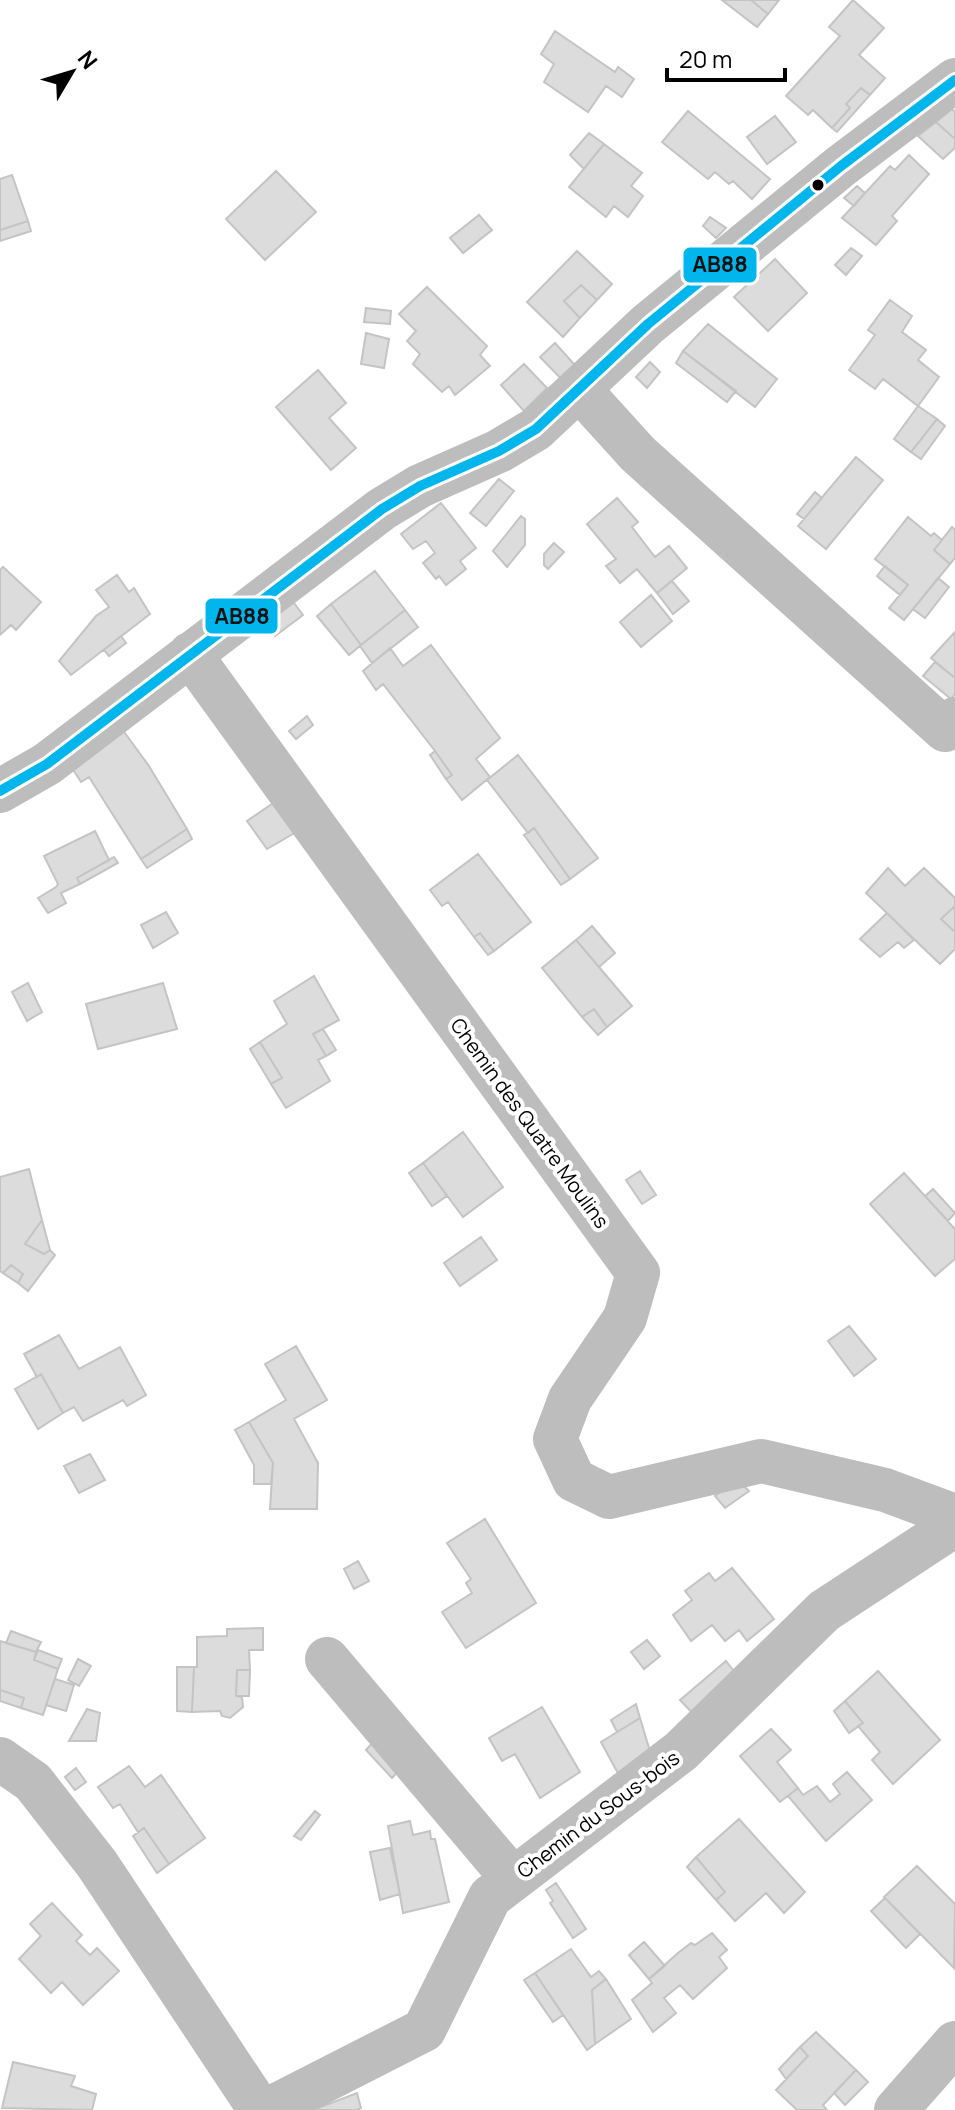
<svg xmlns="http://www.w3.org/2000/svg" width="955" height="2110" font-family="Manrope,sans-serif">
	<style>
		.building { fill: #dcdcdc; stroke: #c4c4c4; stroke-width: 2 }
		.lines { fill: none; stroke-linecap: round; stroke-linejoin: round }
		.minor { stroke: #bdbdbd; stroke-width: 44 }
		.bus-1-casing { stroke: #fff; stroke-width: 16 }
		.bus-1 { stroke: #00b6ed; stroke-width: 10 }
		.bus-dot { fill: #000; stroke: #fff; stroke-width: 3 }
		.labels { text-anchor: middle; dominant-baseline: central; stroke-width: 8; stroke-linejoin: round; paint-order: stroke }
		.street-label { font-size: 20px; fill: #000; stroke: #fff }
		.line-badge { stroke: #fff; stroke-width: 3 }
		.pale-badge-label { font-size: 22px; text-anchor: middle; font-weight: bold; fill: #111 }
	</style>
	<rect width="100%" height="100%" fill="#fff"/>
	<path class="building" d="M722 0H751L768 14 757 27Z
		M751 0H779L768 14Z
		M853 0 884 28 859 55 885 78 870 95 861 88 846 104 850 108 832 128 813 110 808 115 786 96 840 36 829 27Z
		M555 31 615 72 618 67 634 79 622 97 606 86 588 112 544 82 554 64 541 54Z
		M861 88 870 95 837 132 832 128 850 108 846 104Z
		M952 109 955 112V139L936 122Z
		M688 111 770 179 752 199 733 181 729 184 715 172 708 179 662 142Z
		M775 116 796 142 767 164 747 137Z
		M936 122 955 139V148L943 159 918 136Z
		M589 133 604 144 584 169 570 155Z
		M604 144 642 173 631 186 643 196 628 217 614 206 606 217 569 187Z
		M909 155 929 174 892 216 897 221 876 245 842 218 890 166 895 170Z
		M276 171 316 212 265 260 226 219Z
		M12 175 28 221 0 230V179Z
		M857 186 865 193 854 206 844 198Z
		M479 215 492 230 463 253 450 238Z
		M710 217 726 228 716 238 703 226Z
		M28 221 31 231 0 241V230Z
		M851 248 862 256 846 275 835 265Z
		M577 251 612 284 597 300 581 285 564 301 580 318 563 337 527 302Z
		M775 259 807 293 768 331 734 297Z
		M581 285 597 300 580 318 564 301Z
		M427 287 487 346 480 355 490 366 455 395 449 386 442 392 413 364 420 354 407 341 416 331 399 314Z
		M890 300 912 316 902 332 926 350 918 360 939 377 918 406 883 379 875 389 849 370 875 335 868 330Z
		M366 308 391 311 390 324 364 322Z
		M708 324 777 379 755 407 683 351Z
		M366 333 389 339 384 368 361 364Z
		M555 343 581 372 566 384 540 357Z
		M683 351 736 391 727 402 676 363Z
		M650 362 660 372 647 388 636 377Z
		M524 364 547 388 524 411 501 385Z
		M318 370 346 403 329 418 356 448 331 470 276 407Z
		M918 406 937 419 911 452 894 439Z
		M937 419 945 426 921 459 911 452Z
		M856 457 883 480 826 549 798 526Z
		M499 479 514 491 486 526 470 513Z
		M815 492 822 498 804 519 797 514Z
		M617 498 638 522 632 527 655 557 669 546 687 568 657 593 637 569 620 583 606 566 616 559 587 524Z
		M441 503 476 548 460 561 466 569 446 585 439 576 436 579 423 563 435 553 426 541 413 549 401 534Z
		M521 516 525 519V545L507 567 493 551Z
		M908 517 931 536 934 533 942 540 934 550 950 564 904 620 889 608 908 585 875 559Z
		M952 527 955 530V558L950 564 934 550Z
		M554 543 564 552 548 569 544 565V554Z
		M885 566 908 585 900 595 877 576Z
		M3 567 41 602 16 630 11 625 0 635V570Z
		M375 571 405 610 361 645 331 604Z
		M117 575 129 592 134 588 150 614 71 675 59 661 96 616 109 607 96 590Z
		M938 578 949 587 925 618 913 609Z
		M672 581 689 601 673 614 657 593Z
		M651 595 672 621 641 647 620 622Z
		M291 599 303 615 275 636 264 621Z
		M331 604 361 645 349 655 317 616Z
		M405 610 418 627 372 663 360 646Z
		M955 632V678L931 658Z
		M121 636 126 643 109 656 104 650Z
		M431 645 500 738 476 759 490 777 462 800 446 779 452 775 435 751 383 684 376 690 363 671 390 648 403 666Z
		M935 662 955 678V694L951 699 923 676Z
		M307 716 313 725 296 739 289 731Z
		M122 729 149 766 187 829 141 859 89 777 81 782 72 768Z
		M435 751 452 775 446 779 430 755Z
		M518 755 598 858 570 879 534 828 528 833 487 780Z
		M276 801 298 831 267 849 247 821Z
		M534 828 570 879 561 885 524 835Z
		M187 829 192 839 147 868 141 859Z
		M95 831 109 860 77 878 80 884 61 893 66 903 48 913 38 898 56 887 58 884 44 856Z
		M478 854 531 922 494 951 480 933 474 937 448 902 442 906 430 890Z
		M114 857 118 863 80 884 77 878Z
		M888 868 905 886 924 868 955 898V906L941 919 955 932V949L940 964 866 893Z
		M955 906V932L941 919Z
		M166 912 178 933 153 948 141 925Z
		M887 913 914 940 904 948 898 942 880 957 860 939Z
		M592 926 615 953 599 967 576 940Z
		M480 933 494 951 488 955 474 937Z
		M576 940 632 1006 607 1027 594 1009 582 1017 542 968Z
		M314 976 339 1020 313 1034 326 1056 318 1060 330 1081 286 1108 271 1084 282 1078 260 1042 287 1024 274 1001Z
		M28 983 42 1012 27 1021 12 992Z
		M163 983 177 1029 98 1049 86 1004Z
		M594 1009 607 1027 598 1035 582 1017Z
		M323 1029 336 1050 326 1056 313 1034Z
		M260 1042 282 1078 271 1084 250 1049Z
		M463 1132 503 1187 463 1217 423 1163Z
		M423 1163 447 1196 432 1206 409 1173Z
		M29 1169 42 1220 25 1244 44 1254 50 1250 55 1255 28 1291 18 1283 23 1274 11 1265 3 1273 0 1271V1177Z
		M640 1171 656 1195 642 1204 626 1180Z
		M904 1173 955 1229V1259L935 1276 870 1204Z
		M933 1189 955 1213 948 1221 925 1196Z
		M42 1220 50 1250 44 1254 25 1244Z
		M481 1237 497 1260 460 1286 444 1263Z
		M11 1265 23 1274 18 1283 3 1273Z
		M849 1326 876 1359 854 1376 828 1341Z
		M59 1335 79 1369 120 1347 146 1395 127 1406 123 1400 83 1421 74 1407 63 1413 41 1374 37 1377 24 1354Z
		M296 1346 327 1400 294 1419 318 1463 317 1509H270L273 1463 249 1422 286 1400 265 1364Z
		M41 1374 63 1413 38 1429 15 1389Z
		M249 1422 273 1463 271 1484H254V1465L235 1430Z
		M90 1454 105 1480 79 1493 64 1466Z
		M737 1479 749 1491 725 1508 715 1496Z
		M485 1519 536 1603 466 1648 442 1612 472 1593 466 1583 471 1579 447 1543Z
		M358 1561 369 1581 354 1589 344 1569Z
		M732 1568 774 1619 747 1641 739 1630 725 1641 712 1625 691 1641 673 1615 692 1600 685 1591 709 1573 715 1581Z
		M263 1628V1650H249L250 1670H237L236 1696 242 1697 243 1707 230 1718 222 1716 220 1711 192 1712 194 1667H197V1637L227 1636V1629Z
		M11 1631 41 1642 36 1652 6 1643Z
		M647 1640 660 1656 644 1669 631 1652Z
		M0 1641 36 1652 34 1660 58 1669 43 1715 21 1708 24 1698 0 1690Z
		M38 1650 62 1659 58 1669 34 1660Z
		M78 1659 91 1666 79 1686 68 1680Z
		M726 1661 741 1680 696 1717 680 1700Z
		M177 1667H194L192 1712 177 1711Z
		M237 1670H250L249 1696H236Z
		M878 1671 940 1740 893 1784 872 1760 880 1752 858 1726 863 1723 845 1701Z
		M55 1679 74 1685 66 1711 46 1705Z
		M0 1690 24 1698 21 1708 0 1701Z
		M845 1701 863 1723 849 1733 834 1711Z
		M636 1704 640 1718 617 1732 611 1720Z
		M542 1707 580 1772 540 1798 515 1754 502 1761 489 1738Z
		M87 1709 100 1713 96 1741H69Z
		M640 1718 652 1758 620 1777 601 1742Z
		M771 1729 791 1750 777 1762 798 1788 780 1802 740 1756Z
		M379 1735 406 1763 392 1778 366 1750Z
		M129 1766 145 1787 161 1775 205 1838 169 1864 144 1828 138 1832 120 1804 113 1808 98 1787Z
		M76 1768 86 1782 75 1790 65 1777Z
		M847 1772 872 1800 826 1841 788 1796 798 1788 803 1795 817 1786 830 1802 840 1794 833 1784Z
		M315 1811 320 1815 301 1840 294 1836Z
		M739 1819 805 1892 784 1913 766 1893 735 1921 716 1900 725 1892 696 1857Z
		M410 1821 413 1835 430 1831 431 1839H435L449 1902 403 1913 388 1826Z
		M144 1828 169 1864 157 1873 133 1836Z
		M390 1848 400 1894 380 1900 370 1852Z
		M696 1857 725 1892 716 1900 687 1867Z
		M917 1866 955 1904 954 1968 884 1897Z
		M556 1883 586 1929 573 1938 550 1903 553 1901 546 1890Z
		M885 1898 920 1934 906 1948 871 1911Z
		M52 1903 82 1935 76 1941 90 1955 97 1948 119 1971 83 2005 62 1982 51 1993 19 1959 41 1936 30 1924Z
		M712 1933 727 1950 719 1957 727 1968 693 1999 680 1985 664 1998 676 2013 653 2032 632 2000 652 1983 649 1979 678 1953 691 1943 695 1945Z
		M644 1942 665 1966 649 1979 629 1955Z
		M571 1949 591 1977 599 1971 606 1979 592 1990 595 2044 587 2050 535 1973Z
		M535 1973 563 2015 553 2022 524 1980Z
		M606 1979 631 2019 595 2044 592 1990Z
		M816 2032 856 2070 823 2105 827 2110H797L776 2090 808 2056 800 2047Z
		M800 2047 808 2056 786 2079 779 2069Z
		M13 2062 75 2076 71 2086 96 2094 92 2110 2 2108Z
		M856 2070 868 2082 845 2105 834 2093Z
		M357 2093 361 2108 357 2110H313Z"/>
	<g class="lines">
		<path class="minor" d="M579 389 638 454 945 730 955 719
			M190 654 638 1273 625 1318 570 1399 555 1439 574 1480 609 1497 761 1461 885 1490 955 1516
			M0 791 47 764 382 509 420 486 499 451 536 429 648 324 841 166 955 80
			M327 1659 513 1879
			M0 1759 33 1782 97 1864 260 2110
			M267 2110 424 2030 490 1897 681 1751 824 1611 955 1525
			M896 2110 955 2043"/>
		<g class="bus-1-casing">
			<path id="bus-1" d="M0 791 47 764 382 509 420 486 499 451 536 429 648 324 841 166 955 80"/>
		</g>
		<use href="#bus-1" class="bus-1"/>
	</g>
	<circle class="bus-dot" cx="818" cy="185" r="7"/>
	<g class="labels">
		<g class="street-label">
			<text transform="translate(530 1123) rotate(54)">Chemin des Quatre Moulins</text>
			<text transform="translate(598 1814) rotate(-37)">Chemin du Sous-bois</text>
		</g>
	</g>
	<g class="line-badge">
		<rect x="682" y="246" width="76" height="38" rx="8" fill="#00b6ed"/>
		<rect x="204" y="597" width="75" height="38" rx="8" fill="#00b6ed"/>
	</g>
	<g class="pale-badge-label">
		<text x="720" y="272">AB88</text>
		<text x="242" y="624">AB88</text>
	</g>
	<g transform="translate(72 72) rotate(52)" stroke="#ffffff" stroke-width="6" paint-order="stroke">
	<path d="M0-6L14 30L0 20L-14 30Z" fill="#000000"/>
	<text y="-12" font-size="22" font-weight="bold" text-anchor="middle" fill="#000000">N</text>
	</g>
	<path d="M667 68v12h118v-12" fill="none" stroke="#000000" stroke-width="4"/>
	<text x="679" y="68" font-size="24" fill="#000000" stroke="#ffffff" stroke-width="6" paint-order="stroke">20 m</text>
</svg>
